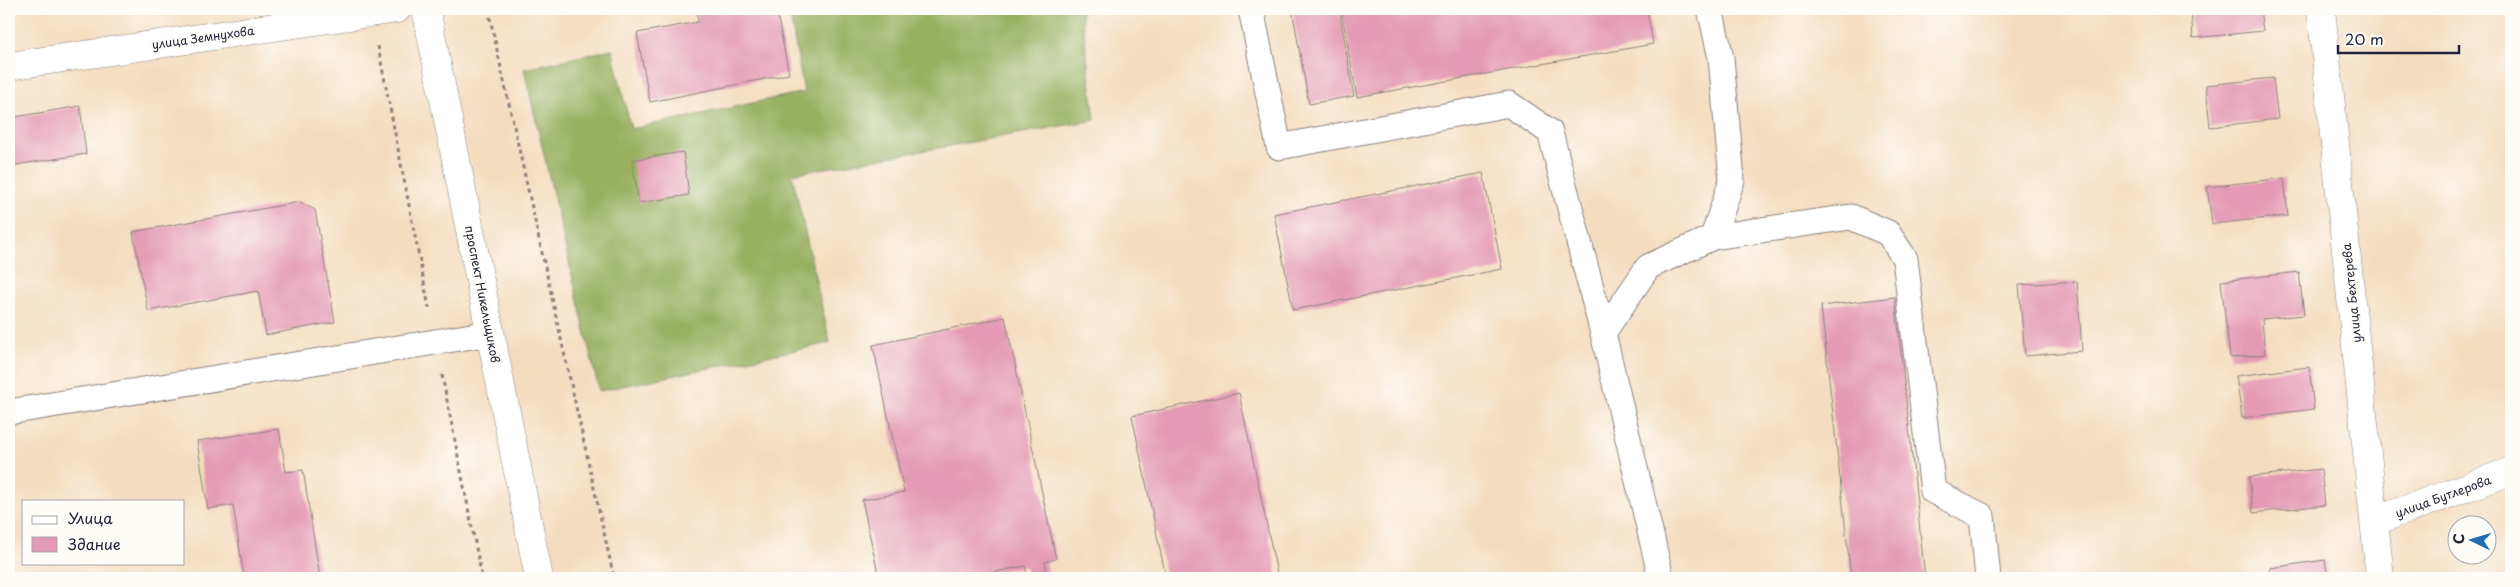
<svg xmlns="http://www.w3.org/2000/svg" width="2520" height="587" font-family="'Playpen Sans',sans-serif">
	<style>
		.forest { fill: #98b061; stroke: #5d694e }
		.building { fill: #e49ab4 }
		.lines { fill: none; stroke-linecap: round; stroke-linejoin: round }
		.lane-casing { stroke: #8b807d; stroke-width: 27 }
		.street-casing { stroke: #8b807d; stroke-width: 29 }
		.path { stroke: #8b807d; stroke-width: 3; stroke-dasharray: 4 4; stroke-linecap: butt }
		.lane { stroke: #fff; stroke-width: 25 }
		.street { stroke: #fff; stroke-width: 28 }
		.labels { text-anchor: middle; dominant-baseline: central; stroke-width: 5; stroke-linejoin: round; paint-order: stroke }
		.street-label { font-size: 12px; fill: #22223b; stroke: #fdfcf7 }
	</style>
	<rect width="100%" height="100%" fill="#fdfcf7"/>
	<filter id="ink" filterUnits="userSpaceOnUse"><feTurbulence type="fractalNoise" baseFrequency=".02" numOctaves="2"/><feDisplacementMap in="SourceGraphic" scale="10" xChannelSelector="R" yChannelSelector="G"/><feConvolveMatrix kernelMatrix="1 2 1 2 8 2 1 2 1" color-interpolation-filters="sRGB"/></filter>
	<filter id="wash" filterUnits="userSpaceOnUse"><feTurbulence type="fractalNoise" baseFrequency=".0096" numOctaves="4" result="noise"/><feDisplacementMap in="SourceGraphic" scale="20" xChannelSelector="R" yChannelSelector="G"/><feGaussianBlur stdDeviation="1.12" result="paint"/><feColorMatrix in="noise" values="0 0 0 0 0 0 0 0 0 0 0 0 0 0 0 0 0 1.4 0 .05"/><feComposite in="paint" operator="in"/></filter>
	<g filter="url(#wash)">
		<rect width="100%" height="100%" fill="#f4ddbf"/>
		<path class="forest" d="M798 9H1081L1095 120 792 174 830 343 599 391 524 69 612 49 631 129 804 92 789 10Z"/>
		<g id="blocks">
			<path class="building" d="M696 9H776L789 74 650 102 637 33 698 22Z
				M1292 9H1339L1354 96 1309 104Z
				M1341 9H1647L1653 44 1357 97Z
				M2191 9H2260L2263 31 2193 38Z
				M2273 78 2278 119 2210 127 2206 85Z
				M80 106 86 154 9 166V118Z
				M683 152 689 195 639 203 632 160Z
				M1483 173 1502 269 1293 310 1274 214Z
				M2284 178 2288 216 2212 224 2207 187Z
				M300 202 315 210 335 322 266 335 258 291 148 311 133 232Z
				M2299 272 2304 315 2262 319 2265 354 2230 358 2221 281Z
				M2077 281 2082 351 2025 356 2019 285Z
				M1895 297 1925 578H1851L1821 306Z
				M1005 317 1056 559 1045 562 1048 578H1028L1025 566 966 578H879L862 500 904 492 873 345Z
				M2309 367 2314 409 2242 418 2236 376Z
				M1239 393 1278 578H1166L1132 416Z
				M279 429 286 472 303 470 320 578H244L233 505 208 509 197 441Z
				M2321 469 2325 505 2253 513 2249 477Z
				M9 506 14 533 9 534Z
				M2325 560 2328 578H2271L2270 568Z"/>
		</g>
	</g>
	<g filter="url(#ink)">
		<use href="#blocks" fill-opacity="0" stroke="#8b807d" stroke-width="1"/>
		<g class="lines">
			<g class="lane-casing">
				<path id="lane" d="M1251 9 1279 147 1509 104 1550 132 1603 333 1661 578
					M1710 9 1721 58 1732 180 1713 237
					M1603 333 1648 267 1713 237 1851 217 1888 233 1905 259 1933 491 1982 516 1988 578
					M9 412 490 333"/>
			</g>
			<g class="street-casing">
				<path id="street" d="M426 9 539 578
					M2321 9 2380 578
					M9 66 397 9
					M2375 521 2511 471"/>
			</g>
			<path class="path" d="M488 9 614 578
				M378 46 429 308
				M442 375 482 578"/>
			<use href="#lane" class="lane"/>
			<use href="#street" class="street"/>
		</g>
	</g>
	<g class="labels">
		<g class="street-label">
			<text transform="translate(203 37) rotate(-8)">улица Земнухова</text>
			<text transform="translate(2351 293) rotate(-96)">улица Бехтерева</text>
			<text transform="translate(483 294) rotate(79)">проспект Никельщиков</text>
			<text transform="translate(2443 496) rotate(-20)">улица Бутлерова</text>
		</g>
	</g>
	<rect width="2520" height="587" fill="none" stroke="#fdfcf7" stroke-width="30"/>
	<rect x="22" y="500" width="162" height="65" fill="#fdfcf7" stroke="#a5a5ac"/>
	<rect x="32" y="516" width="25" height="8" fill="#ffffff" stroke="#a5a5ac"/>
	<text x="68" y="524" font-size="15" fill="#22223b">Улица</text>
	<rect x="32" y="537" width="25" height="15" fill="#e49ab4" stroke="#a5a5ac"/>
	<text x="68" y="550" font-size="15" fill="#22223b">Здание</text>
	<g transform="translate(2472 540) rotate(275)"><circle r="24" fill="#fdfcf7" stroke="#a5a5ac"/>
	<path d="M0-4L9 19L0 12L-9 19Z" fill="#1f6fb2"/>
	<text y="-8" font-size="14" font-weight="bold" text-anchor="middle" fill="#22223b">С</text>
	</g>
	<path d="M2338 45v8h121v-8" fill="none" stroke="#22223b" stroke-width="2.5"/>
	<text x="2345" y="45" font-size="15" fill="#22223b" stroke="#fdfcf7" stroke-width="4" paint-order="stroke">20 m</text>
</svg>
